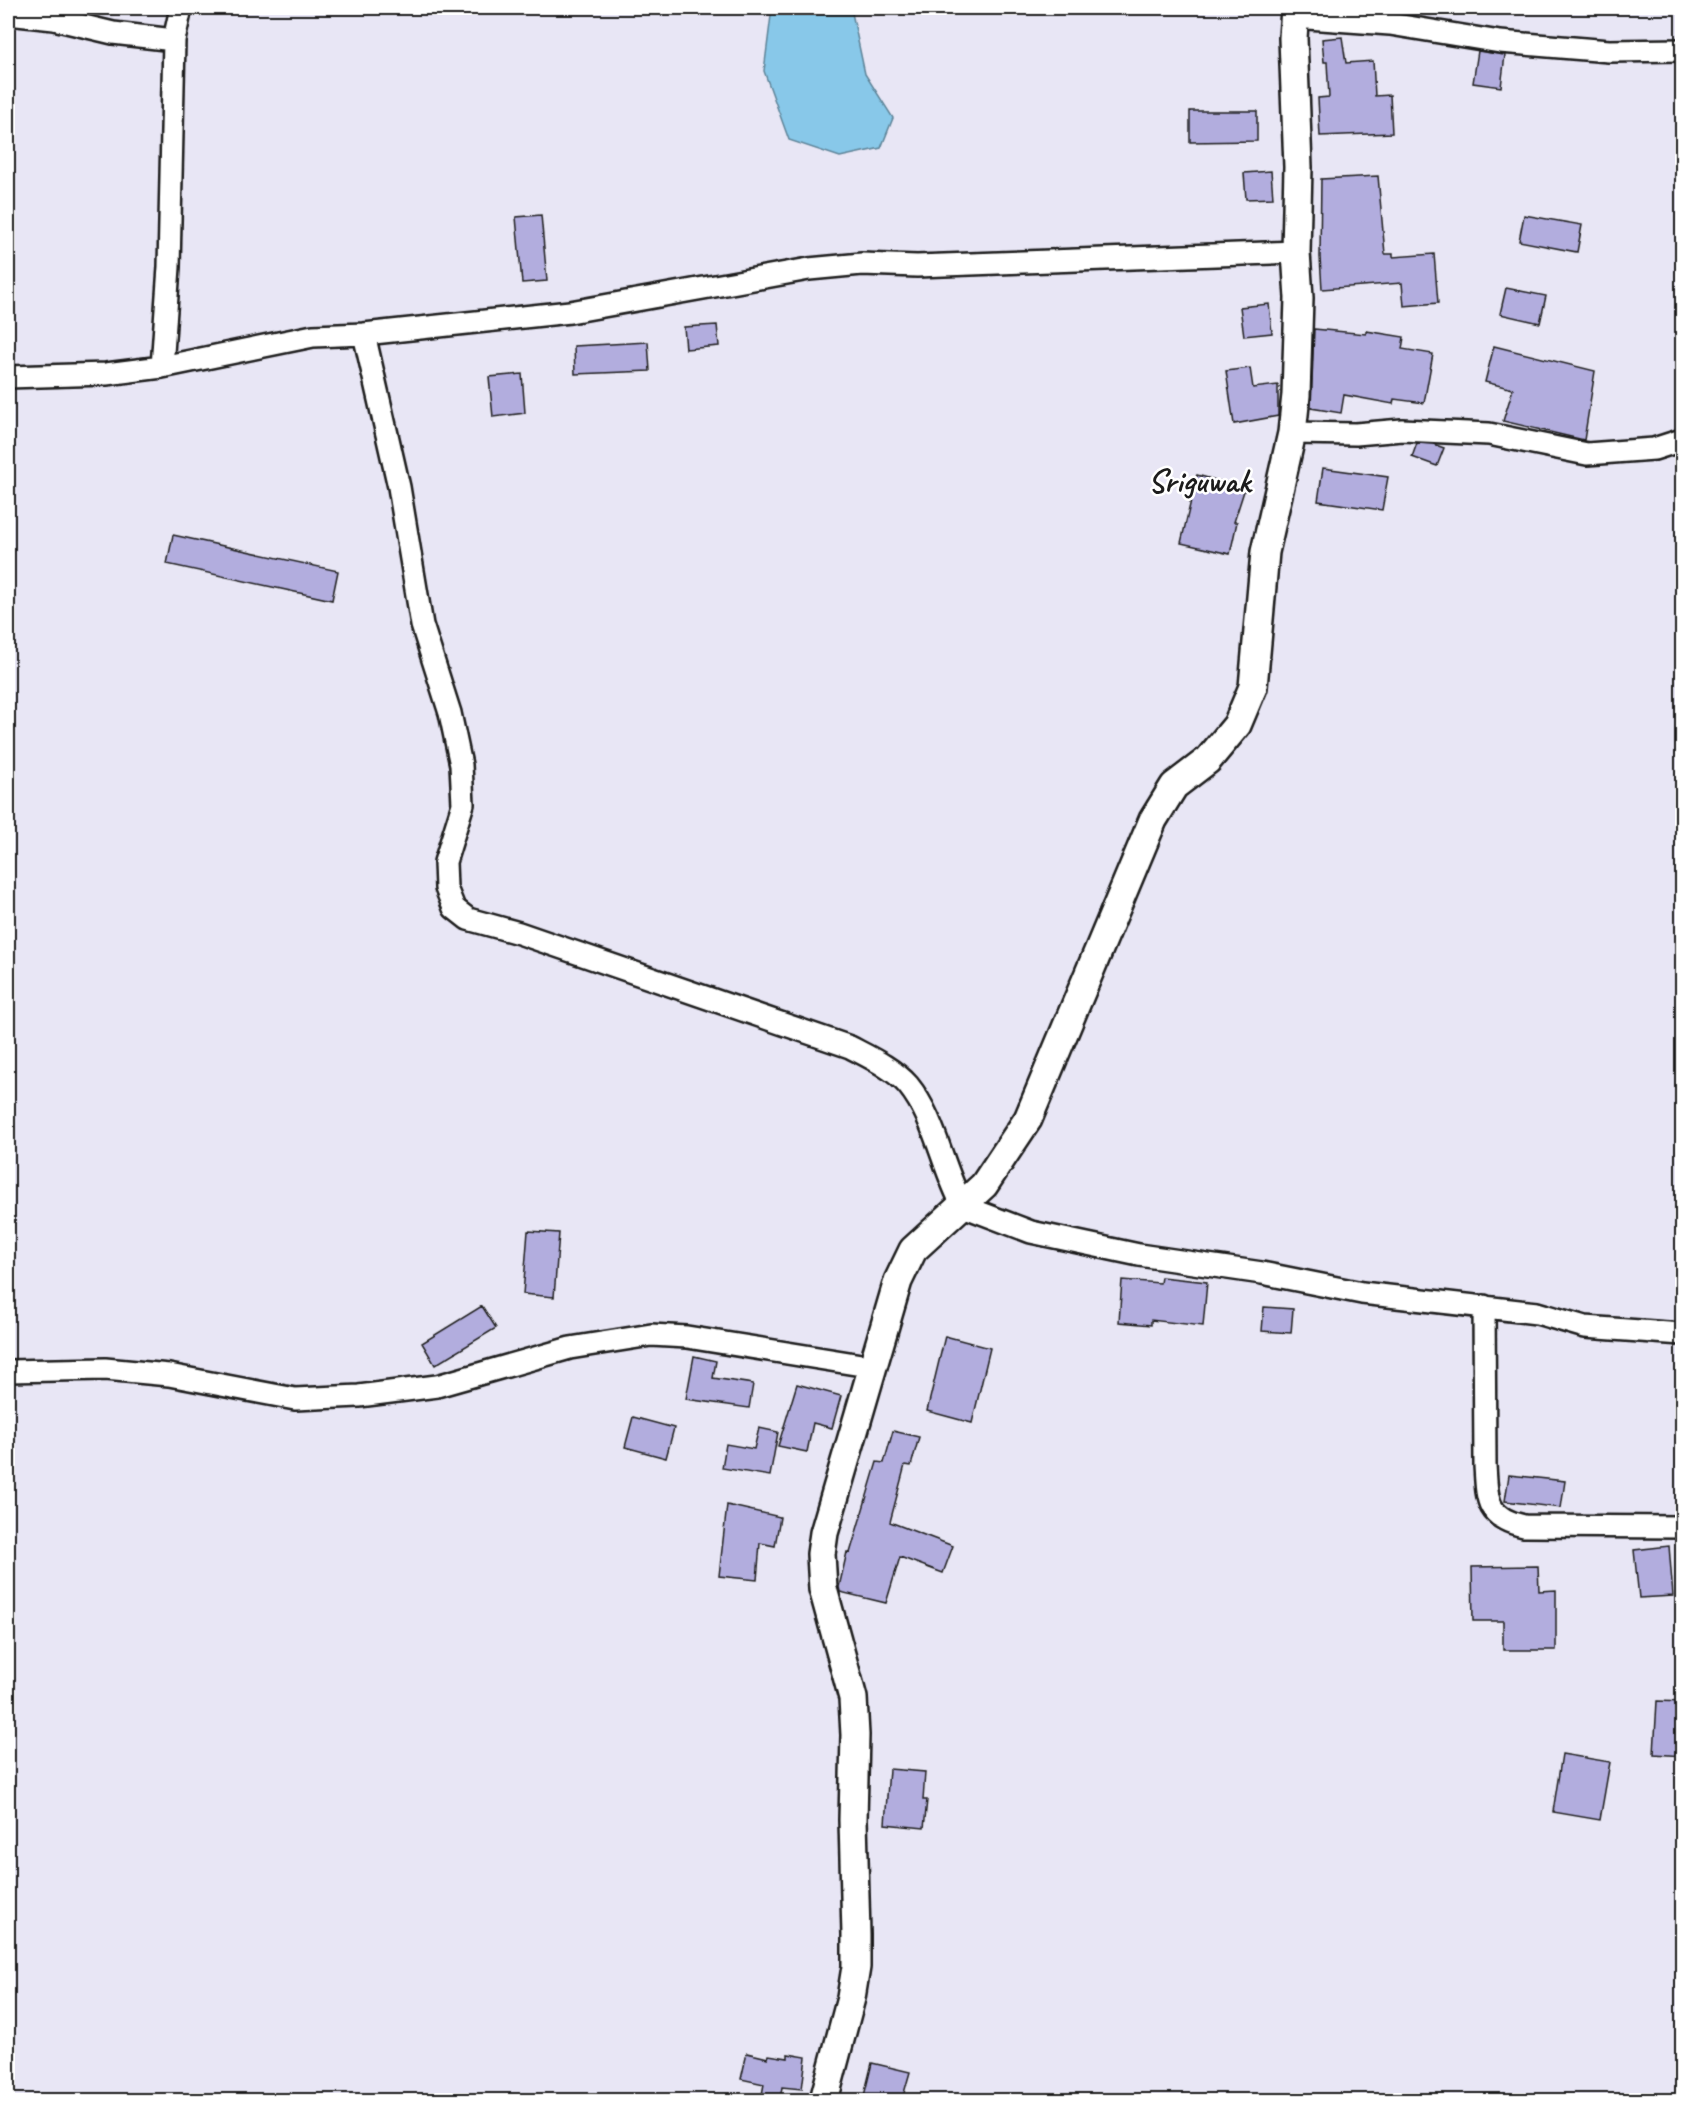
<svg xmlns="http://www.w3.org/2000/svg" width="1690" height="2108" font-family="Caveat,sans-serif">
	<style>
		.water { fill: #88c8e9; stroke: #5d8397; stroke-width: 1.5 }
		.building { fill: #b2adde; stroke: #1c1c1c; stroke-width: 1.5 }
		.lines { fill: none; stroke-linecap: round; stroke-linejoin: round }
		.minor-casing { stroke: #1c1c1c; stroke-width: 26 }
		.tertiary-casing { stroke: #1c1c1c; stroke-width: 32 }
		.minor { stroke: #fff; stroke-width: 21 }
		.tertiary { stroke: #fff; stroke-width: 27 }
		.labels { text-anchor: middle; dominant-baseline: central; stroke-width: 5; stroke-linejoin: round; paint-order: stroke }
		.quarter-label { font-size: 33px; font-weight: bold; fill: #1c1c1c; stroke: #fff }
	</style>
	<rect width="100%" height="100%" fill="#e8e6f5"/>
	<filter id="ink" filterUnits="userSpaceOnUse"><feTurbulence type="fractalNoise" baseFrequency=".0167" numOctaves="2"/><feDisplacementMap in="SourceGraphic" scale="12" xChannelSelector="R" yChannelSelector="G"/><feConvolveMatrix kernelMatrix="1 2 1 2 8 2 1 2 1" color-interpolation-filters="sRGB"/></filter>
	<g filter="url(#ink)">
		<path class="water" d="M772 8H851L865 74 893 118 881 148 840 157 789 140 764 71Z"/>
		<path class="building" d="M1342 37 1346 63 1373 61 1375 96 1390 95 1392 133 1320 136 1318 98 1329 97 1327 62H1324L1322 39Z
			M1478 51 1505 55 1501 87 1473 83Z
			M1190 111H1257V141L1190 142Z
			M1271 171 1273 198 1246 199 1244 173Z
			M1378 176 1385 254H1393V257L1434 254 1438 303 1404 306 1402 283 1322 289 1320 257 1321 179Z
			M541 215 547 281 522 283 516 217Z
			M1524 215 1582 225 1577 252 1519 241Z
			M1506 288 1546 296 1540 323 1500 314Z
			M1269 304 1272 333 1244 336 1240 307Z
			M717 325 719 346 686 349 684 327Z
			M1314 329 1366 334V331L1404 337 1402 349 1433 354 1424 403 1394 399 1393 404 1344 395 1341 413 1311 408Z
			M648 342 650 371 575 374 574 346Z
			M1494 346 1595 371 1584 440 1503 421 1513 389 1485 382Z
			M1250 368 1253 388 1278 385V416L1234 424 1226 371Z
			M522 374 525 413 493 417 489 377Z
			M1417 443 1433 444 1444 448 1437 466 1412 457Z
			M1323 468 1388 477 1382 510 1318 501Z
			M1197 475 1245 488 1234 522H1237L1230 554 1181 543Z
			M173 535 338 571 332 600 167 564Z
			M528 1231 559 1233 554 1297 523 1294Z
			M1161 1277 1207 1282 1203 1326 1151 1320V1325L1119 1322 1122 1280 1160 1283Z
			M482 1306 496 1328 435 1365 422 1343Z
			M1264 1307 1293 1309 1291 1333 1262 1331Z
			M945 1336 990 1348 972 1423 927 1411Z
			M694 1356 716 1361 713 1378 753 1384 749 1408 686 1399Z
			M797 1384 841 1396 832 1428 813 1423 807 1452 778 1446Z
			M633 1417 674 1428 666 1458 625 1447Z
			M759 1428 778 1432 770 1476 722 1468 726 1444 754 1449Z
			M893 1431 919 1437 911 1466 905 1465 890 1522 953 1546 943 1573 900 1557 886 1603 840 1592 839 1587 847 1552 850 1553 877 1462 884 1463Z
			M1509 1475 1565 1481 1561 1508 1505 1501Z
			M727 1505 780 1517 775 1546 760 1543 757 1580 719 1576Z
			M1669 1546 1673 1596 1639 1598 1634 1550Z
			M1538 1566 1539 1591 1556 1590V1650H1503V1621H1473L1472 1567Z
			M1657 1701 1683 1702V1756L1654 1754Z
			M1562 1754 1610 1762 1600 1820 1553 1812Z
			M889 1769 925 1772 923 1800H927L924 1828 885 1824Z
			M747 2053 768 2058 769 2055 788 2058V2054L806 2057 802 2089 782 2087 780 2100H761L764 2084 741 2079Z
			M872 2063 910 2072 902 2100H883L864 2096Z"/>
		<g class="lines">
			<g class="minor-casing">
				<path id="minor" d="M8 14 54 19 113 33 174 40
					M1294 17 1390 24 1500 42 1609 51 1682 50
					M364 334 399 487 422 625 450 713 461 765 463 804 445 862 446 888 454 908 468 919 519 933 850 1047C869 1057 893 1068 908 1085 936 1119 942 1168 963 1206L1031 1232 1139 1255 1262 1273 1362 1293 1537 1313 1585 1327 1682 1334
					M162 367 169 267 174 40 181 8
					M8 377 106 374 162 367 313 336 364 334 570 312 809 269 862 264 917 266 1296 252
					M1292 433 1356 434 1402 430 1489 434 1587 454 1654 449 1682 440
					M1484 1306 1485 1465C1487 1500 1486 1518 1524 1526L1682 1527
					M8 1371 105 1369 169 1375 295 1399 359 1396 437 1386 570 1348 651 1335 687 1337 874 1367"/>
			</g>
			<g class="tertiary-casing">
				<path id="tertiary" d="M824 2100 851 1998 856 1967V1935L853 1820 855 1735 853 1698 823 1589 821 1554 824 1533 898 1281 913 1250 984 1185 1028 1119 1153 820 1174 786 1208 760 1237 725 1253 687 1265 552 1292 433 1296 395 1299 298 1296 252 1298 167 1293 38 1295 8"/>
			</g>
			<use href="#minor" class="minor"/>
			<use href="#tertiary" class="tertiary"/>
		</g>
	</g>
	<g class="labels">
		<g class="quarter-label">
			<text x="1199" y="481">Sriguwak</text>
		</g>
	</g>
	<rect width="1690" height="2108" fill="none" stroke="#fff" stroke-width="30"/>
	<rect x="15" y="15" width="1660" height="2078" fill="none" stroke="#1c1c1c" stroke-width="2" filter="url(#ink)"/>
</svg>
